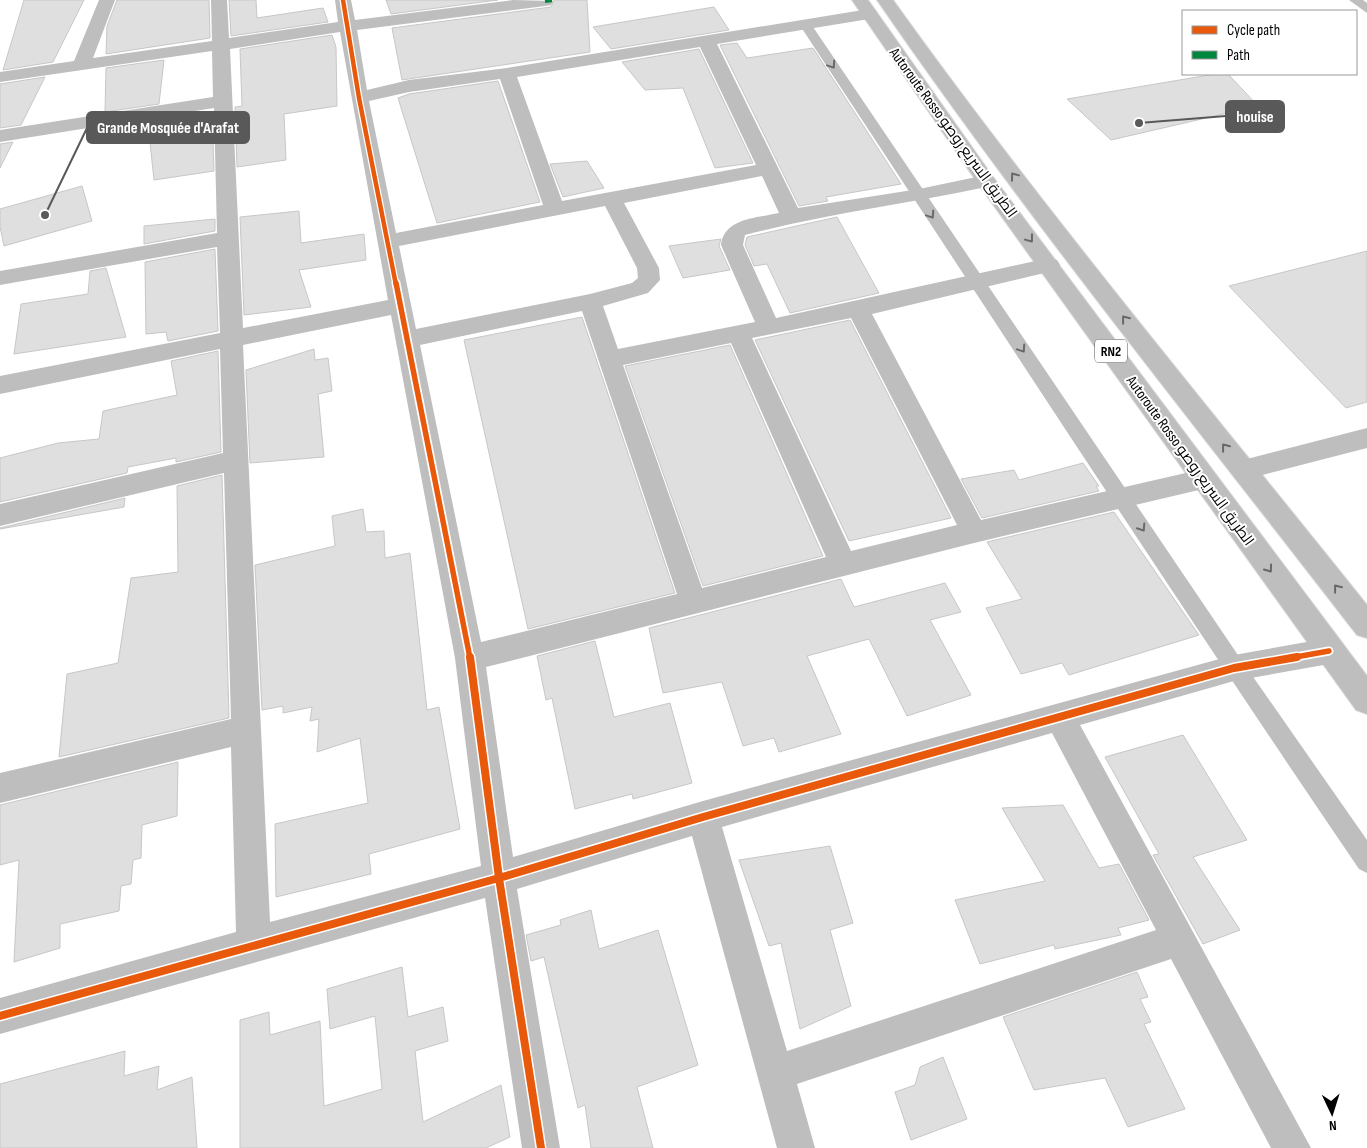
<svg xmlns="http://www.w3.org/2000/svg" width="1367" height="1148" font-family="'Sofia Sans Condensed',Cairo,sans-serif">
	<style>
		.building { fill: #dfdfdf; stroke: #c7c7c7 }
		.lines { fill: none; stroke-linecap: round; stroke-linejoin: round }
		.trunk-casing { stroke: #dbdbdb; stroke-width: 2 }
		.service { fill: #bebebe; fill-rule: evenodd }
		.minor { fill: #bebebe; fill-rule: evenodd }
		.tertiary { fill: #bebebe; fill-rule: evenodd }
		.trunk { fill: #bebebe; fill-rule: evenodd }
		.quiet { stroke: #00873e; stroke-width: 4; stroke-dasharray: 7 4; stroke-linecap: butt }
		.cycleway-far2-casing { stroke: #fff; stroke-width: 7 }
		.cycleway-far1-casing { stroke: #fff; stroke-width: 9 }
		.cycleway-casing { stroke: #fff; stroke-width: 11 }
		.cycleway-far2 { stroke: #e8590c; stroke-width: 4.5 }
		.cycleway-far1 { stroke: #e8590c; stroke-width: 5.5 }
		.cycleway { stroke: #e8590c; stroke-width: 8 }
		.oneway { stroke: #686868 }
		.labels { text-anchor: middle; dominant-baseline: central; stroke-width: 4; stroke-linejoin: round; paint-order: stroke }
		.shield { fill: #fff; stroke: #4c4c4c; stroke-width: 1 }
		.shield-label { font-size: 14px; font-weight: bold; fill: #000 }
		.street-label { font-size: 15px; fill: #000; stroke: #fff }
		.leader { fill: none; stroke: #595959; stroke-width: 2 }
		.callout-dot { fill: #595959; stroke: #fff; stroke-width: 2 }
		.callout { fill: #595959; stroke: #595959; stroke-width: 2 }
		.callout-label { font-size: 16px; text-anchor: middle; font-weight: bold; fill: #fff }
	</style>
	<rect width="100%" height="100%" fill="#fff"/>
	<path class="building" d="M24 0H84L53 62 3 70Z
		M117 0H209L210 38 106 54 107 26Z
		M229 0H256L257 18 323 8 328 22 231 36Z
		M386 0H498L391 14Z
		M554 0H587L590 52 402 80 392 28 551 7Z
		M714 7 729 30 611 49 593 27Z
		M332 35 336 47 337 106 284 114 286 160 237 167 235 107 242 106 240 49Z
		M737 43 747 58 813 48 901 184 826 197 828 201 799 206 720 45Z
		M699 49 753 163 715 168 683 88 645 90 622 62Z
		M164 60 159 104 105 112 106 68Z
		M1215 74H1228L1258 106 1111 140 1067 99Z
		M45 77 21 125 0 128V84Z
		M498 81 540 202 437 223 398 98 409 94Z
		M212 112 214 171 154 180 148 124Z
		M13 142 0 168V144Z
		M587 161 604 188 563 197 550 164Z
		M82 186 92 221 4 246 0 227V209Z
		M299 211 301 243 364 234 366 260 299 270 311 307 244 315 240 217Z
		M837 217 879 293 790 313 767 264 754 266 745 245 747 237Z
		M215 219V231L144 244V226Z
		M721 239 719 246 730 270 683 278 669 246Z
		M215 249 218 331 168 341 166 332 146 334 145 262Z
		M1367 251V402L1346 408 1229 286Z
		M106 268 126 337 14 354 21 304 88 294 90 271Z
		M582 317 675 593 528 629 464 340Z
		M850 320 951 518 849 541 755 340Z
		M730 345 823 556 703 586 625 366Z
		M314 349 315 360 328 358 332 391 318 394 324 457 250 463 246 370Z
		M218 351 221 452 176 462V458L128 467 127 473 0 502V458L58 443 99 439 103 411 177 395 171 361Z
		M1083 463 1099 486H1096L1099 491 982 518 961 479 1014 470 1019 480Z
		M222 475 229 718 59 757 67 674 118 663 131 578 178 572 177 486Z
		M125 498 124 507 0 529V528Z
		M363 509 366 532 384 531 385 558 410 553 427 710 439 707 460 829 369 854 371 874 276 897 275 824 368 803 360 738 317 752 319 719 310 721 312 707 283 713V706L262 710 255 565 335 546 332 516Z
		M1114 512 1199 635 1069 675 1062 663 1021 674 986 608 1022 599 987 542Z
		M841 579 854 607 945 583 961 612 930 620 971 695 907 716 869 639 807 656 841 734 779 752 774 738 743 746 722 682 663 693 649 628Z
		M595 641 614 717 670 703 692 783 633 799 632 794 575 809 552 698 546 700 537 656Z
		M1183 735 1247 840 1193 857 1240 930 1203 944 1153 855 1159 854 1105 757Z
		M178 762 177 816 142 825 141 858 133 860 131 884 121 886 119 911 60 924V948L14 962 19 860 0 865V805Z
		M1063 805 1099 868 1119 864 1149 920 1118 928 1121 935 1055 949 1054 945 980 964 955 900 1045 881 1002 808Z
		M830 846 853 923 830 930 851 1006 800 1029 781 943 769 946 739 860Z
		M591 910 599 949 658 930 698 1065 637 1087 653 1148H591L585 1105 578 1108 544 957 531 961 526 935 561 925 560 920Z
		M402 967 408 1017 443 1007 448 1041 415 1051 423 1122 501 1085 510 1137 486 1148H240V1020L269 1012 270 1035 320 1021 324 1106 382 1089 375 1016 330 1029 327 989Z
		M1137 972 1148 997 1140 999 1151 1022 1144 1024 1185 1109 1128 1127 1105 1078 1034 1090 1003 1017Z
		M125 1051 124 1076 159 1066 157 1090 192 1077 197 1148H0V1084Z
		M943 1057 967 1119 911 1140 895 1092 915 1085 920 1067Z"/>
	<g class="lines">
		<g class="trunk-casing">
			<path id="trunk" d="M852 0H868L993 177 1367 676V714L1356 710 979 185Z
				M877 0H893C1042 208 1207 405 1367 605V638L1357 635C1195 425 1027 218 877 0Z"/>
		</g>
		<path class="service" d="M1349 0H1363L1367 3V13Z
			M805 20 811 24 1242 661 1367 840V873L1359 869C1169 590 985 306 799 24Z"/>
		<path class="minor" d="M99 0H115L93 58 212 41 211 0H227L229 38 338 22 335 0H351L355 20 513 0 553 1 551 5 545 6 357 30 367 90 409 80 507 68 869 9 875 10 878 14 875 18 869 19 717 44 798 208 919 189 986 175 993 177 996 181 993 185 986 187C906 204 824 214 745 235L743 245 776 318 1049 258 1057 260 1060 265 1057 270 872 314 981 520 1203 469 1212 472 1216 479 1212 486 1203 489 974 543 486 667 513 857 703 801 1234 655 1329 638 1339 642 1343 651 1339 660 1329 664 1234 681 1080 725 1311 1148H1271L1171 959 797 1084 815 1148H777L692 836 517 889 560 1148H522L485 898 0 1034V998L236 932 231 747 0 803V773L231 719 224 473 0 526V504L223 453 220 349 0 394V376L220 333 217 247 0 285V271L217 233 214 108 0 142V130L213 97 212 51 0 82V72L74 61ZM340 32 388 300 243 328 230 49ZM700 47 756 165 562 201 517 77ZM500 79 543 205 396 233 369 101 409 92ZM762 176 779 213C757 218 724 218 721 245L755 322 618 349 603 306 648 293 660 280 659 268 624 203ZM605 206 637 268 638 278 632 283 590 294 416 329 399 246ZM582 311 677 594 481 642 420 345ZM391 315 455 658 481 866 270 922 243 345ZM851 318 957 525 851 551 752 338ZM731 343 826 557 702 588 623 365ZM1052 733 1156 930 787 1051 722 827Z"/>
		<path class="tertiary" d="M1367 428V448L1243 480 1234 477 1230 470 1234 463 1243 460Z"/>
		<use href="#trunk" class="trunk"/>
		<path class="quiet" d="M545 1 554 0"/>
		<g class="cycleway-far2-casing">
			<path id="cycleway-far2" d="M343 0 359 98 396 285"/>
		</g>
		<g class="cycleway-far1-casing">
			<path id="cycleway-far1" d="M396 283 470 658
				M1290 658 1329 651"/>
		</g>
		<g class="cycleway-casing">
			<path id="cycleway" d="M470 657 499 878 541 1148
				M0 1016 499 878 703 817 1234 668 1297 657"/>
		</g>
		<use href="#cycleway-far2" class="cycleway-far2"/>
		<use href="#cycleway-far1" class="cycleway-far1"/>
		<use href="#cycleway" class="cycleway"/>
	</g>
	<defs><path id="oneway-chevron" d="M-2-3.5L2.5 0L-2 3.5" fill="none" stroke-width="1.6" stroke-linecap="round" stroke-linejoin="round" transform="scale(1.25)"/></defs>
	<g class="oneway">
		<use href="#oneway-chevron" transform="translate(832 65) rotate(56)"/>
		<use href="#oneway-chevron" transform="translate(1014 176) rotate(-127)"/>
		<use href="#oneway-chevron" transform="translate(931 215) rotate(56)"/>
		<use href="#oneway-chevron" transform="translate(1030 239) rotate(53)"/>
		<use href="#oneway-chevron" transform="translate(1125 319) rotate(-128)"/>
		<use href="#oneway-chevron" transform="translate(1022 349) rotate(56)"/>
		<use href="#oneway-chevron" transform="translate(1225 447) rotate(-128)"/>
		<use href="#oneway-chevron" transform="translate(1142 528) rotate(57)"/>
		<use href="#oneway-chevron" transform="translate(1269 569) rotate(54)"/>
		<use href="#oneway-chevron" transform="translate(1337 588) rotate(-128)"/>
	</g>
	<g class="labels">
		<rect class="shield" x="1095" y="339.5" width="32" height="23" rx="4"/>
		<g class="shield-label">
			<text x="1111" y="351">RN2</text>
		</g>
		<g class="street-label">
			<text transform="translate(953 133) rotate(54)">Autoroute Rosso الطريق السريع روصو</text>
			<text transform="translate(1190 461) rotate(54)">Autoroute Rosso الطريق السريع روصو</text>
		</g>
	</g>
	<path class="leader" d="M1139 123L1226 116M45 215L87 128"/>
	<g class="callout-dot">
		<circle cx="1139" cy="123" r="5"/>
		<circle cx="45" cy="215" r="5"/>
	</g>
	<g class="callout">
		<rect x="1226" y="101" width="58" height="31" rx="5"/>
		<rect x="87" y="112" width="162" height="31" rx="5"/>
	</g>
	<g class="callout-label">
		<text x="1255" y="122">houise</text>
		<text x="168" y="133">Grande Mosquée d'Arafat</text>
	</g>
	<rect x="1182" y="10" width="175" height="65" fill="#ffffff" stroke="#999999"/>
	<rect x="1192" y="26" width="25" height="8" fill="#e8590c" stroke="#999999"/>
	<text x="1227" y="35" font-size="15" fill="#000000">Cycle path</text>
	<rect x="1192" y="51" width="25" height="8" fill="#00873e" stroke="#999999"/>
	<text x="1227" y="60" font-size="15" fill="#000000">Path</text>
	<g transform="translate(1332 1113) rotate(176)" stroke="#ffffff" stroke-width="4" paint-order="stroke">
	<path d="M0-4L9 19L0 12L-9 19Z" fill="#000000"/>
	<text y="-8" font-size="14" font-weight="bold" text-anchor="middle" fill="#000000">N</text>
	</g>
</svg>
